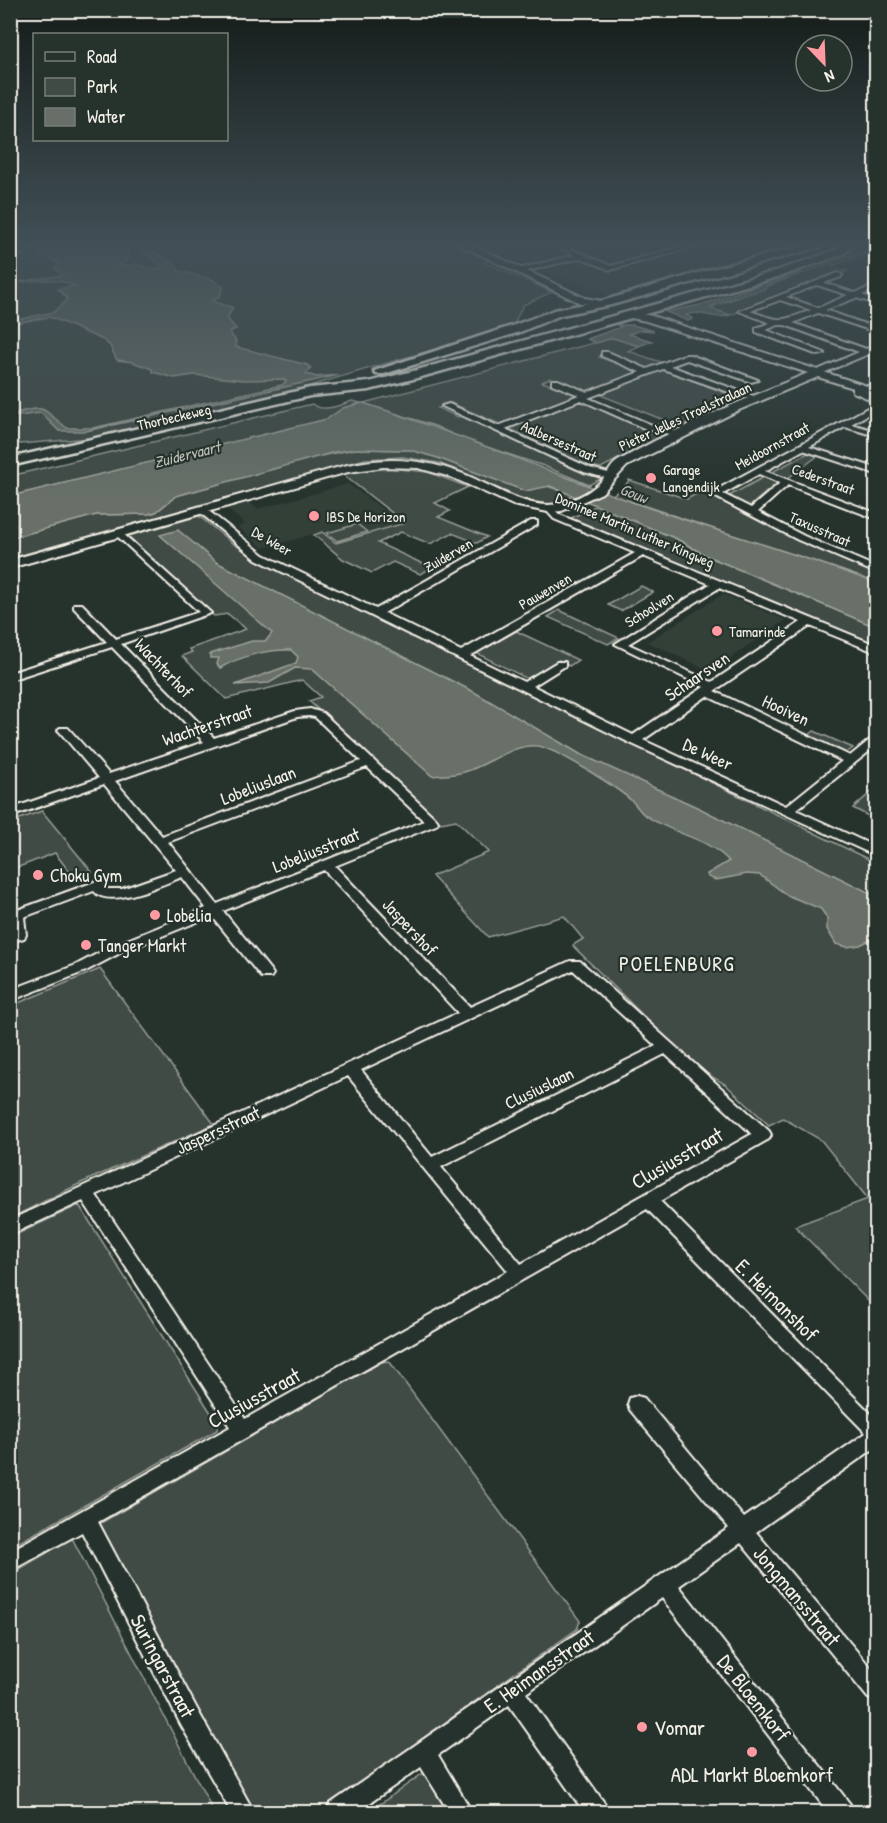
<svg xmlns="http://www.w3.org/2000/svg" width="887" height="1823" font-family="'Patrick Hand',sans-serif">
	<style>
		.built { fill: #333f39 }
		.green { fill: #414b45; stroke: #9a9e96; stroke-width: 1.5 }
		.water { fill: #676f68; stroke: #9fa39b; stroke-width: 1.5 }
		.lines { fill: none; stroke-linecap: round; stroke-linejoin: round }
		.street-casing { stroke: #f4f1e8; stroke-width: 4 }
		.secondary-casing { stroke: #f4f1e8; stroke-width: 4 }
		.primary-casing { stroke: #f4f1e8; stroke-width: 5 }
		.street { fill: #26332d; fill-rule: evenodd }
		.secondary { fill: #26332d; fill-rule: evenodd }
		.primary { fill: #26332d; fill-rule: evenodd }
		.poi-dot { fill: #ff9aa2; stroke: #26332d; stroke-width: 2 }
		.labels { text-anchor: middle; dominant-baseline: central; stroke-width: 4.5; stroke-linejoin: round; paint-order: stroke }
		.far-street-label { font-size: 15px; fill: #f4f1e8; stroke: #26332d }
		.far-poi-label { font-size: 15px; fill: #f4f1e8; stroke: #26332d; text-anchor: start }
		.far-water-label { font-size: 16px; font-style: italic; fill: #bcbdb5; stroke: #26332d }
		.street-label { font-size: 18px; fill: #f4f1e8; stroke: #26332d }
		.poi-label { font-size: 18px; fill: #f4f1e8; stroke: #26332d; text-anchor: start }
		.quarter-label { font-size: 21px; letter-spacing: 1.5px; fill: #f4f1e8; stroke: #26332d }
		.near-street-label { font-size: 21px; fill: #f4f1e8; stroke: #26332d }
		.near-poi-label { font-size: 21px; fill: #f4f1e8; stroke: #26332d; text-anchor: start }
	</style>
	<rect width="100%" height="100%" fill="#26332d"/>
	<filter id="ink" filterUnits="userSpaceOnUse"><feTurbulence type="fractalNoise" baseFrequency=".0167" numOctaves="2"/><feDisplacementMap in="SourceGraphic" scale="12" xChannelSelector="R" yChannelSelector="G"/><feConvolveMatrix kernelMatrix="1 2 1 2 8 2 1 2 1" color-interpolation-filters="sRGB"/></filter>
	<g filter="url(#ink)">
		<path class="built" d="M497 242H800L620 300 480 247Z
			M348 484 402 523 336 543 321 532 263 548 237 527 245 524 226 508 248 502 258 509Z
			M723 594 786 620 710 671 647 642Z"/>
		<path class="green" d="M48 242H452L469 250 463 252 471 251 490 260 484 262 552 292 523 305 513 326 242 406 90 438 20 444 11 435V259Z
			M862 251 866 253 832 266 847 271 730 315 709 308Z
			M613 338 639 346 628 351 664 363 646 370 607 354 599 357 639 372 586 392 550 378 542 382 581 394 502 425 451 403 438 408 458 417 464 416 576 470 602 478 589 485 544 466 462 439 435 426 363 403Z
			M661 368 733 396 739 399 677 429 668 426 669 422 598 394Z
			M579 400 666 434 601 468 589 466 508 428Z
			M352 401 361 403 343 408 328 419 11 496 10 476 312 404C323 413 340 405 352 401Z
			M355 449 410 450 438 458 525 491 547 486 573 495 558 504 539 506 439 463 403 457 365 459 11 558V538L96 515 148 514 156 512 176 496 306 459Z
			M808 453 819 455 788 478 772 472Z
			M389 468 428 472 468 487 435 503 450 511 438 517 487 537 477 543 452 533 430 544 401 532 378 543 432 568 420 574 393 562 372 573 343 559 314 535 322 532 336 543 405 523 342 474Z
			M764 477 778 482 749 507 727 497Z
			M629 480 687 499 702 491 770 526 876 572V583L612 495 624 488Z
			M597 505 677 539 707 556 876 627V644L571 518Z
			M199 516 232 543 269 566 876 863V1309L795 1226 868 1199 821 1140 783 1118 769 1125 725 1084 695 1067 574 947 573 945 583 939 564 916 488 937 432 876 489 852 456 820 441 823 309 701 321 697 302 680 226 699 182 656 192 652 189 649 246 629 228 614 214 616 128 536Z
			M357 524 367 532 337 541 327 533Z
			M641 586 653 592 621 611 608 605Z
			M559 610 619 638 608 644 548 617Z
			M516 631 578 660 569 666 559 660 528 679 476 653Z
			M814 731 853 748 841 757 803 740Z
			M876 788V820L853 808Z
			M42 811 92 872 75 879 55 853 11 870V822Z
			M100 969 214 1124 81 1183 11 1218V1006Z
			M79 1205 218 1424 217 1430 11 1547V1237Z
			M389 1361 580 1621 577 1629 319 1812H251L99 1524 381 1362Z
			M72 1538 198 1782 214 1812H11V1574Z
			M426 1771 452 1812H369Z"/>
		<path class="water" d="M64 242H132L127 250 129 259 118 266 138 265 156 270 162 266 145 253 143 247 155 242 149 249 176 265 179 271 213 280 223 287 220 296 212 301 233 308 227 318 236 329 229 332 236 341V347L307 365 311 368 306 374 317 377 339 375 86 431H59L41 413 11 417V414C49 405 38 406 67 428H93L282 385 286 381 283 379 244 380 194 375 174 378 153 372 152 369 133 362 117 360 110 346 103 340 55 319 48 317 11 324V321L54 312 66 301 67 298 58 289 75 286C49 275 36 282 10 283L64 275 55 269 59 263 40 254 44 250Z
			M800 272H803L766 286 765 289 716 303 710 308 730 315C713 321 702 309 686 315L693 319 688 321 666 312 700 305Z
			M617 325H633L654 331 642 330 629 334 652 341 639 346 613 338 596 343 587 339 621 327Z
			M363 403C455 432 544 470 635 503 715 531 798 553 876 583V627L707 556 677 539 550 486 525 491 438 458 410 450 355 449 335 452 176 496 156 512 148 514 96 515 11 538V496L327 419 343 408Z
			M178 530 216 562 474 692 580 754 699 808 876 896V937L860 945 847 947 836 944 827 929V918L821 909 787 895 760 875 747 874 716 880 708 877 707 874 729 861C706 836 672 835 645 815 640 812 637 806 633 802 618 788 556 748 537 746 514 743 487 766 464 772 454 775 442 775 432 776L312 669 295 668 269 683 235 685 296 663 298 657 291 650C268 649 241 656 220 668L217 664 219 658H210V654L252 641H266L272 633 160 535Z"/>
		<g class="lines">
			<g class="street-casing">
				<path id="street" d="M560 242H569L564 246 611 266 698 242H711L610 270 581 258 518 273V269L575 255 557 247V245Z
					M838 273 842 275 841 277 824 283 855 293 876 285V289L862 295 876 300V304L856 298 825 310 876 328V332L818 313 793 323 866 349 876 346V351L816 376H813V372L859 352 785 325H778L766 330 825 353 818 355 756 332V328L770 323 739 311ZM817 285 848 295 818 308 786 297ZM780 300 811 310C781 322 781 322 750 311Z
					M602 352H608L647 369 684 355H690L758 380 751 382 687 360 670 366 762 399 755 401 663 369 588 398 652 425 683 433V437L646 429 581 400 505 429 590 468 612 474 614 476 609 479 584 472 442 406 449 404 498 426 579 395 552 384V380H558L587 392 640 372 602 356Z
					M853 388H859L876 397V402L853 392Z
					M873 405H876V410L851 424 876 431V436L845 427 809 447 876 468V474L803 450 765 471 876 513V519L788 485 758 512 804 536 876 567V573L798 540 712 495 718 489ZM759 474 780 483 751 508 723 494Z
					M550 506 560 515 876 645V652L872 651 810 626 714 691 850 756 872 738H876V746L796 810 876 847V856L630 743 256 559 197 510 205 508 264 555 376 609 531 521H537V525L384 613 461 651 635 553 554 519 545 509ZM643 556 710 584 615 644 704 687 633 735 533 686 565 666V662H557L524 682 470 656ZM719 588 801 622 712 682 628 644ZM707 696 842 761 786 806 643 740Z
					M120 531 211 613 121 644 214 738 295 711 310 709 323 713 436 819 438 822 436 825 335 866 470 1007 570 961H580L769 1131 771 1135 769 1139 660 1201 876 1419V1447L756 1532 876 1674V1700L868 1698 741 1543 679 1586 850 1804 853 1812H828L662 1598 526 1693 605 1804 608 1812H584L509 1705 438 1755 472 1812H449L421 1767 357 1812H327L330 1804 729 1528 630 1410 628 1404 630 1398 637 1396 644 1398 744 1518 866 1433 647 1209 98 1522 197 1709 254 1812H231L181 1725 82 1532 10 1571V1551L230 1427 83 1201 10 1235V1220L458 1013 324 870 223 911 271 971 273 974 271 977H261L212 916 122 952 86 971 10 1001V990L76 965 112 946 206 908 182 877C163 884 109 910 94 891L24 917 26 935 24 938 10 942 12 912 97 881 102 882 107 889H122L176 870 104 784 10 817V809L99 778 60 732 58 730 60 728H68L109 774 204 742 112 647 10 680V673L107 642 74 608V604H82L116 639 199 612 117 536 115 534ZM309 716 315 717 361 761 162 836 115 781 297 717ZM367 767 424 821 217 904 168 842ZM573 970 656 1046 432 1157 361 1070ZM665 1054 752 1134 521 1264 441 1167ZM348 1076 508 1271 245 1419 96 1195Z"/>
			</g>
			<g class="secondary-casing">
				<path id="secondary" d="M32 242H44L10 259V252Z
					M454 242H466L585 298 612 303 607 306 580 303Z
					M630 312 652 316 876 389V395L818 377 739 410 627 466 602 493 562 511 548 512 513 505 451 477 418 468 383 467 348 472 10 568V560L343 466C389 455 432 459 475 479 498 490 522 504 548 505 566 505 592 493 604 478 609 472 611 465 618 461 678 426 744 400 808 373L646 321 626 317 625 315Z"/>
			</g>
			<g class="primary-casing">
				<path id="primary" d="M817 242H837L611 305 561 315 520 332 384 374H376L374 371 512 326 554 310 605 300 712 269Z
					M844 242H856L844 254 781 276 421 377 369 390 310 396 10 466V458L310 388 369 382 413 371 773 272 836 250Z"/>
			</g>
			<use href="#street" class="street"/>
			<use href="#secondary" class="secondary"/>
			<use href="#primary" class="primary"/>
		</g>
	</g>
	<linearGradient id="sky" x2="0" y2="1"><stop stop-color="#151c19"/><stop offset="0.49" stop-color="#415057"/><stop offset="1" stop-color="#415057" stop-opacity="0"/></linearGradient>
	<rect width="887" height="498" fill="url(#sky)"/>
	<g class="poi-dot">
		<circle cx="651" cy="478" r="6"/>
		<circle cx="314" cy="516" r="6"/>
		<circle cx="717" cy="631" r="6"/>
		<circle cx="38" cy="875" r="6"/>
		<circle cx="155" cy="915" r="6"/>
		<circle cx="86" cy="945" r="6"/>
		<circle cx="642" cy="1727" r="6"/>
		<circle cx="752" cy="1752" r="6"/>
	</g>
	<g class="labels">
		<g class="far-street-label">
			<text transform="translate(685 416) rotate(-25)">Pieter Jelles Troelstralaan</text>
			<text transform="translate(174 417) rotate(-13)">Thorbeckeweg</text>
			<text transform="translate(559 441) rotate(24)">Aalbersestraat</text>
			<text transform="translate(772 446) rotate(-29)">Meidoornstraat</text>
			<text transform="translate(823 479) rotate(20)">Cederstraat</text>
			<text transform="translate(820 529) rotate(24)">Taxusstraat</text>
			<text transform="translate(635 530) rotate(23)">Dominee Martin Luther Kingweg</text>
			<text transform="translate(272 541) rotate(30)">De Weer</text>
			<text transform="translate(448 555) rotate(-30)">Zuiderven</text>
			<text transform="translate(545 591) rotate(-30)">Pauwenven</text>
			<text transform="translate(649 609) rotate(-32)">Schoolven</text>
		</g>
		<g class="far-poi-label">
			<text x="663" y="469">Garage<tspan x="663" dy="17">Langendijk</tspan></text>
			<text x="326" y="516">IBS De Horizon</text>
			<text x="729" y="631">Tamarinde</text>
		</g>
		<g class="far-water-label">
			<text transform="translate(187 454) rotate(-14)">Zuidervaart</text>
			<text transform="translate(634 493) rotate(21)">Gouw</text>
		</g>
		<g class="street-label">
			<text transform="translate(164 668) rotate(46)">Wachterhof</text>
			<text transform="translate(697 676) rotate(-34)">Schaarsven</text>
			<text transform="translate(786 710) rotate(25)">Hooiven</text>
			<text transform="translate(207 725) rotate(-19)">Wachterstraat</text>
			<text transform="translate(708 754) rotate(25)">De Weer</text>
			<text transform="translate(258 785) rotate(-21)">Lobeliuslaan</text>
			<text transform="translate(316 850) rotate(-22)">Lobeliusstraat</text>
			<text transform="translate(410 927) rotate(47)">Jaspershof</text>
			<text transform="translate(539 1088) rotate(-26)">Clusiuslaan</text>
			<text transform="translate(218 1130) rotate(-25)">Jaspersstraat</text>
		</g>
		<g class="poi-label">
			<text x="50" y="875">Choku Gym</text>
			<text x="167" y="915">Lobelia</text>
			<text x="98" y="945">Tanger Markt</text>
		</g>
		<g class="quarter-label">
			<text x="677" y="963">POELENBURG</text>
		</g>
		<g class="near-street-label">
			<text transform="translate(677 1158) rotate(-30)">Clusiusstraat</text>
			<text transform="translate(777 1300) rotate(45)">E. Heimanshof</text>
			<text transform="translate(254 1398) rotate(-29)">Clusiusstraat</text>
			<text transform="translate(797 1596) rotate(50)">Jongmansstraat</text>
			<text transform="translate(163 1666) rotate(62)">Suringarstraat</text>
			<text transform="translate(539 1671) rotate(-35)">E. Heimansstraat</text>
			<text transform="translate(754 1698) rotate(52)">De Bloemkorf</text>
		</g>
		<g class="near-poi-label">
			<text x="654" y="1727">Vomar</text>
			<text x="752" y="1774" text-anchor="middle">ADL Markt Bloemkorf</text>
		</g>
	</g>
	<rect width="887" height="1823" fill="none" stroke="#26332d" stroke-width="36"/>
	<rect x="18" y="18" width="851" height="1787" fill="none" stroke="#f4f1e8" stroke-width="2" filter="url(#ink)"/>
	<rect x="33" y="33" width="195" height="108" fill="#26332d" stroke="#787f78" stroke-width="1.5"/>
	<rect x="45" y="52" width="30" height="9" fill="#26332d" stroke="#787f78" stroke-width="1.5"/>
	<text x="87" y="63" font-size="18" fill="#f4f1e8">Road</text>
	<rect x="45" y="78" width="30" height="18" fill="#414b45" stroke="#787f78" stroke-width="1.5"/>
	<text x="87" y="93" font-size="18" fill="#f4f1e8">Park</text>
	<rect x="45" y="108" width="30" height="18" fill="#676f68" stroke="#787f78" stroke-width="1.5"/>
	<text x="87" y="123" font-size="18" fill="#f4f1e8">Water</text>
	<g transform="translate(824 63) rotate(157)"><circle r="28" fill="#26332d" stroke="#787f78" stroke-width="1.5"/>
	<path d="M0-4.5L10 22L0 15L-10 22Z" fill="#ff9aa2"/>
	<text y="-9" font-size="16" font-weight="bold" text-anchor="middle" fill="#f4f1e8">N</text>
	</g>
</svg>
